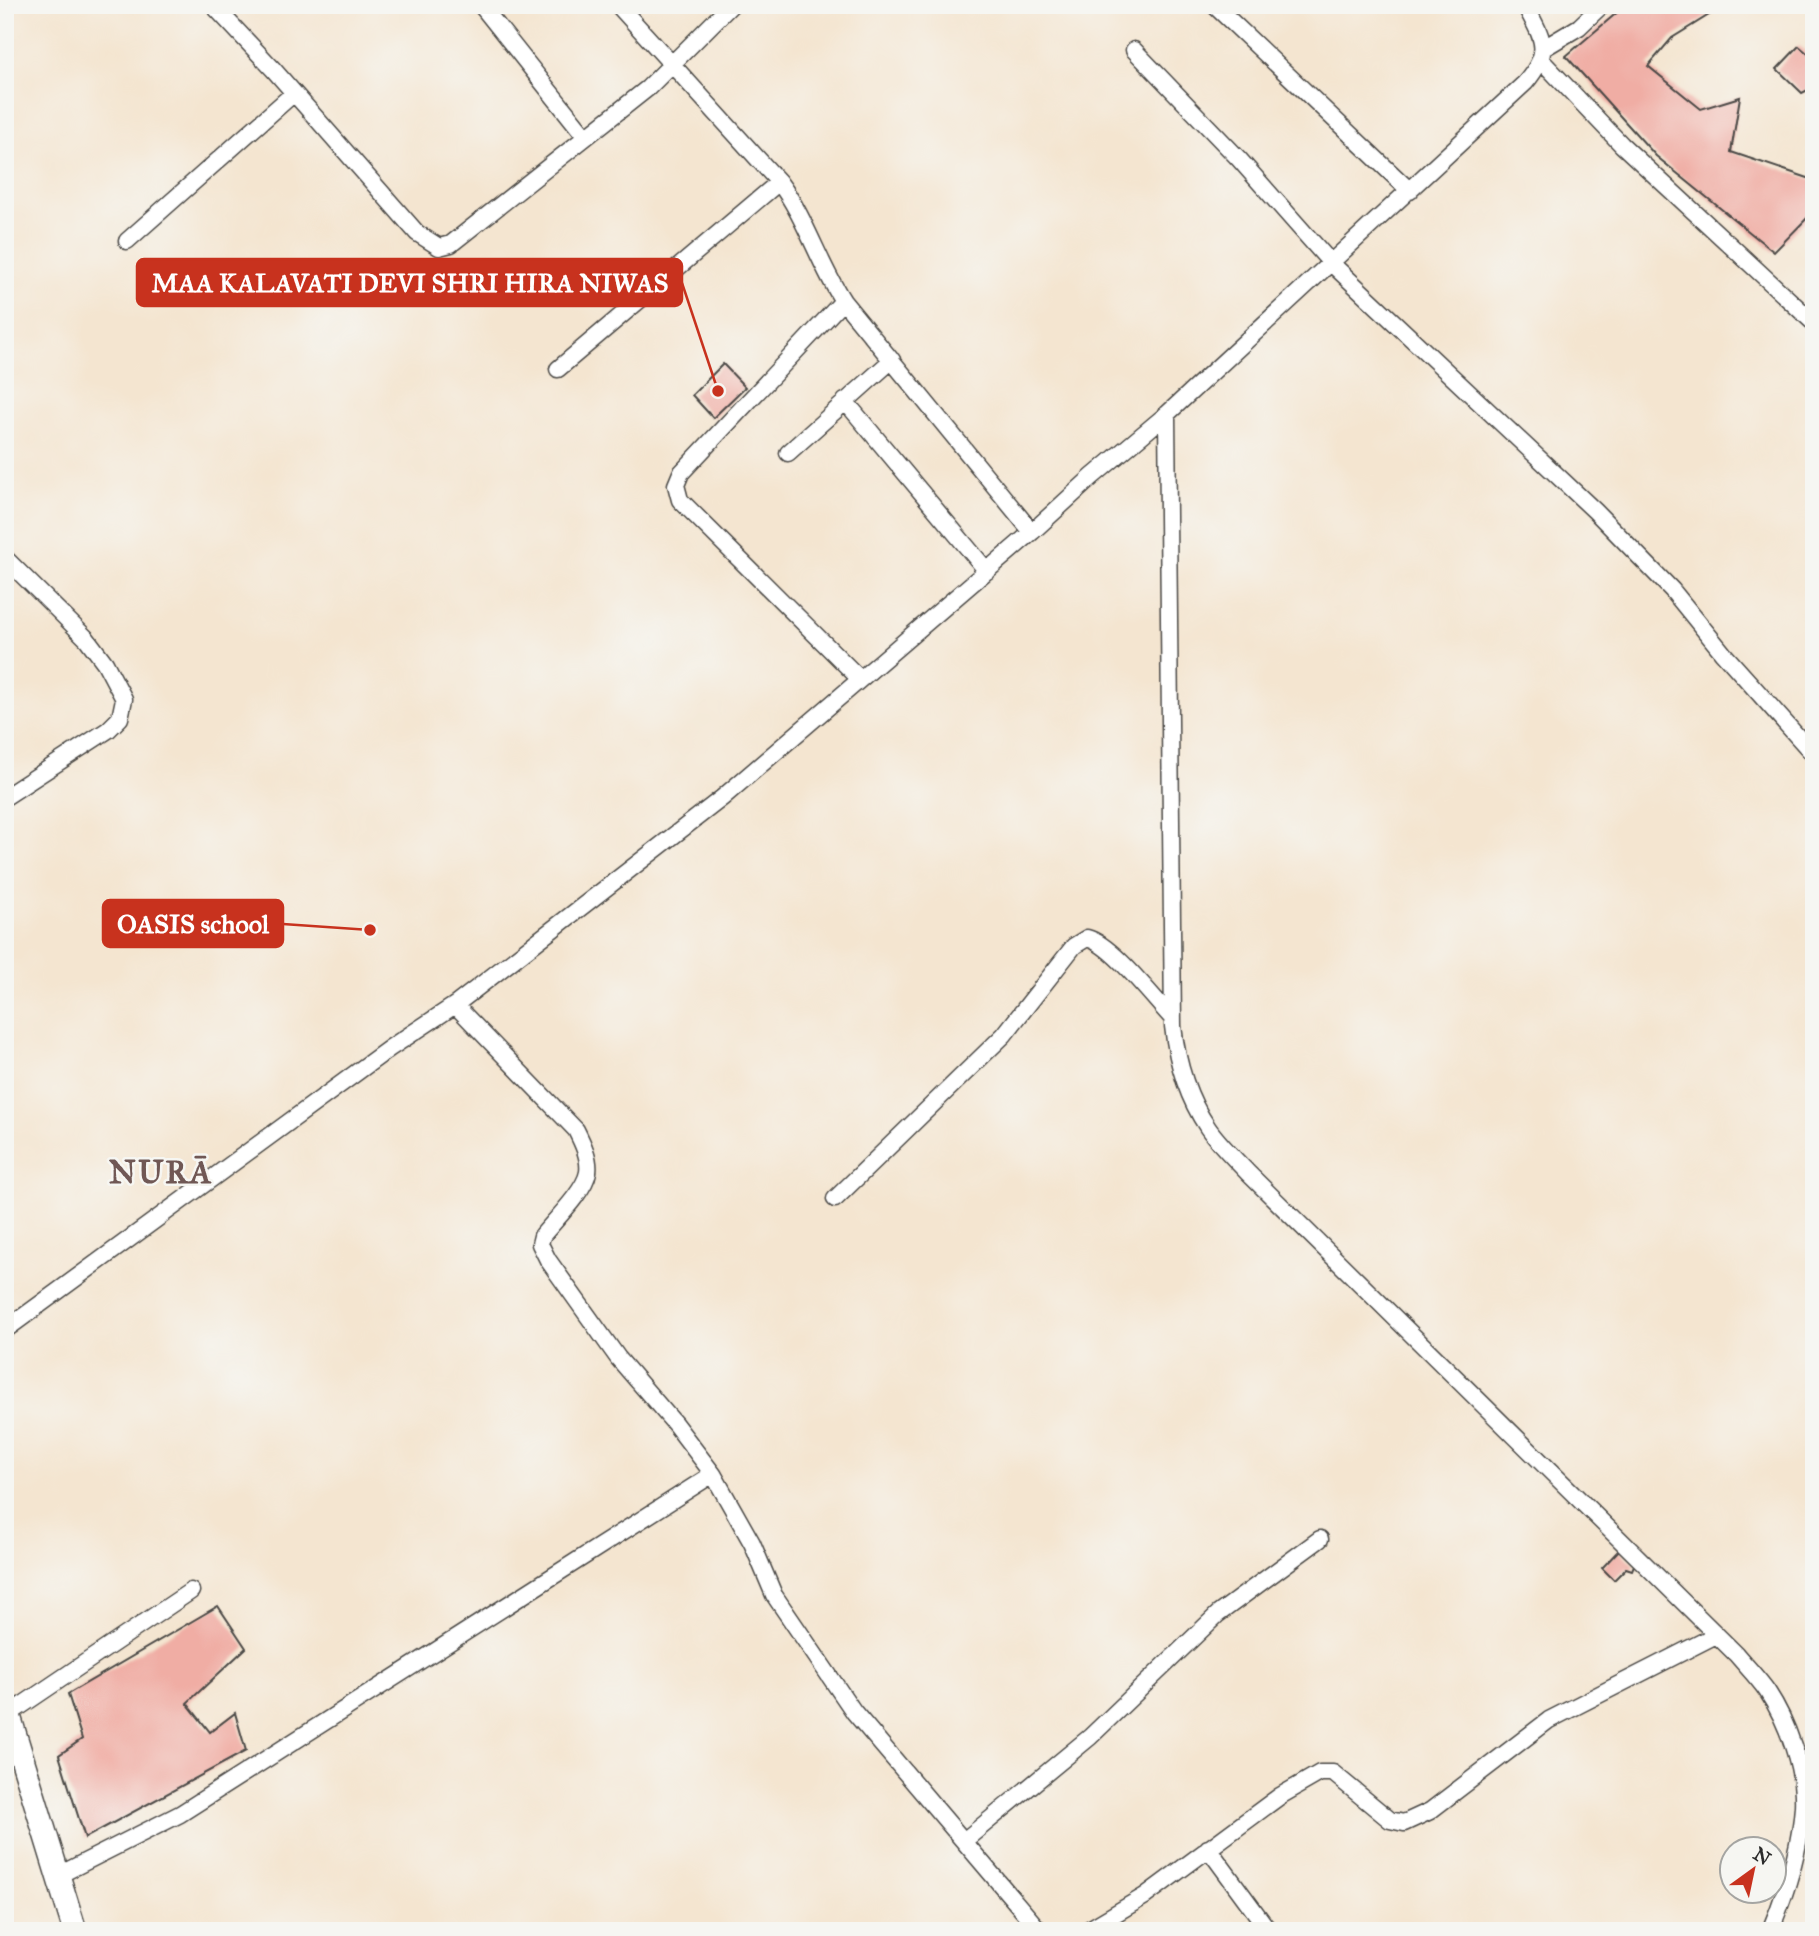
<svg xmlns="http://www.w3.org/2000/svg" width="1819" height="1936" font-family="'IM FELL Great Primer',serif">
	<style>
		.building { fill: #f0ada4 }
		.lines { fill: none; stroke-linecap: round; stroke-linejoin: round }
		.minor-casing { stroke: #494744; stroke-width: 19 }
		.secondary-casing { stroke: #494744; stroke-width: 26 }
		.minor { stroke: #fff; stroke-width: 16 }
		.secondary { stroke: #fff; stroke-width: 23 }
		.labels { text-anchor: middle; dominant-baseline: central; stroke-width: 5; stroke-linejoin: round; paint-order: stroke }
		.district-label { font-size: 32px; font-weight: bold; letter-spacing: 2px; fill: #705855; stroke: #f6f6f2 }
		.leader { fill: none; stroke: #c8321e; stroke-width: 2.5 }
		.callout-dot { fill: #c8321e; stroke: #f6f6f2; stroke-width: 2.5 }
		.callout { fill: #c8321e; stroke: #c8321e; stroke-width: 2.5 }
		.callout-label { font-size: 26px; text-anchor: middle; font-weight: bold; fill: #fff }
	</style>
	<rect width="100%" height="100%" fill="#f6f6f2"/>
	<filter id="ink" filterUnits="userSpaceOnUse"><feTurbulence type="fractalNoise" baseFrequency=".0143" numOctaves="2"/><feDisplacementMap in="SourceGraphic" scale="14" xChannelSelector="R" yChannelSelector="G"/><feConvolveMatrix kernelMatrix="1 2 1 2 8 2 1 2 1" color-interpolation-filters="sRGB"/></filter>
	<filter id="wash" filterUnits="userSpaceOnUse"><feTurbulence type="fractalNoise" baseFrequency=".00686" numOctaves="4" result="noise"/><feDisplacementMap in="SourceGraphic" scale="28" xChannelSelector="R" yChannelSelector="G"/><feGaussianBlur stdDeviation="1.57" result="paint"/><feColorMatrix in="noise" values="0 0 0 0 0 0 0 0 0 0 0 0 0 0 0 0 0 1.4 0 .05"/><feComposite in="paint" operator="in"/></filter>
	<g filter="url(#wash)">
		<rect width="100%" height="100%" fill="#f4e5d0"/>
		<g id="blocks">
			<path class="building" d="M1626 5H1725L1672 38 1648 66 1701 109 1740 97 1731 152 1814 180V211L1774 252 1656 156 1566 56Z
				M1799 46 1814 59V87L1802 93 1777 69Z
				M723 364 745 387 713 418 692 395Z
				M1619 1550 1634 1565 1632 1570 1626 1568 1614 1580 1602 1568Z
				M218 1606 246 1648 187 1703 210 1732 235 1713 246 1751 85 1838 59 1755 82 1739 68 1694Z"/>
		</g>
	</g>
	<g filter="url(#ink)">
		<use href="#blocks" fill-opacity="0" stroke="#494744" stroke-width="2"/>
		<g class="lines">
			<g class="minor-casing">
				<path id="minor" d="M213 5 273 69 417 233 439 247 451 244 648 88 731 5
					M481 5 586 137
					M618 5 779 182C806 218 818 262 843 301L1032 532
					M1214 5 1410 191
					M1544 48 1579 27 1602 5
					M1134 50 1239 159 1331 263 1595 511 1672 590 1723 653 1814 755
					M1541 60 1622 145 1814 323
					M127 241 294 93
					M843 301 681 473 676 485 680 500 860 679
					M558 369 779 182
					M845 401 987 571
					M1167 414 1173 1026C1177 1063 1187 1097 1208 1128 1219 1144 1235 1159 1248 1173L1736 1654C1746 1666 1758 1678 1767 1691 1787 1721 1805 1770 1803 1807 1800 1848 1786 1893 1770 1931
					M788 453 892 360
					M5 558 87 639 105 663 124 699 120 718 108 730 5 797
					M455 1005 576 1130C582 1142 590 1158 588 1172 585 1191 554 1221 542 1236L540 1244 548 1260 618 1358 675 1424 713 1474 752 1543 774 1595 854 1712 1040 1931
					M835 1199 1004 1035 1074 946 1087 938C1112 944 1154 999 1173 1019
					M5 1330 390 1048 455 1005 722 798 1032 532 1092 477 1167 414 1525 83C1553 50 1543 40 1525 5
					M9 1714 191 1591
					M965 1840 1090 1737 1218 1614 1320 1539
					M1208 1848 1269 1931
					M57 1876 180 1814 713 1474
					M1086 1931 1145 1896 1280 1796 1320 1773H1333L1390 1820 1404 1823 1430 1811 1549 1720 1716 1635"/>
			</g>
			<g class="secondary-casing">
				<path id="secondary" d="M5 1703 75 1931"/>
			</g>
			<use href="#minor" class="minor"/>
			<use href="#secondary" class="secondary"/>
		</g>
	</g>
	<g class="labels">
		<g class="district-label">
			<text x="161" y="1172">NURĀ</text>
		</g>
	</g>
	<path class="leader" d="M718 391L682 283M370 930L283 924"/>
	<g class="callout-dot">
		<circle cx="718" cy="391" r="7"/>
		<circle cx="370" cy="930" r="7"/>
	</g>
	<g class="callout">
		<rect x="137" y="259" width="545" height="47" rx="7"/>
		<rect x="103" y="900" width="180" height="47" rx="7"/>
	</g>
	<g class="callout-label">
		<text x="410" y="292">MAA KALAVATI DEVI SHRI HIRA NIWAS</text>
		<text x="193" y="933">OASIS school</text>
	</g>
	<rect width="1819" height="1936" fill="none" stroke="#f6f6f2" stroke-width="28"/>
	<g transform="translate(1753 1870) rotate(33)"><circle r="33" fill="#f6f6f2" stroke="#a5a5a2" stroke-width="2"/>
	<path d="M0-5L12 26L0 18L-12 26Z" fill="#c8321e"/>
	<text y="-10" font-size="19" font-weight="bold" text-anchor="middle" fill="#2b2b2b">N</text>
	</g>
</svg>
